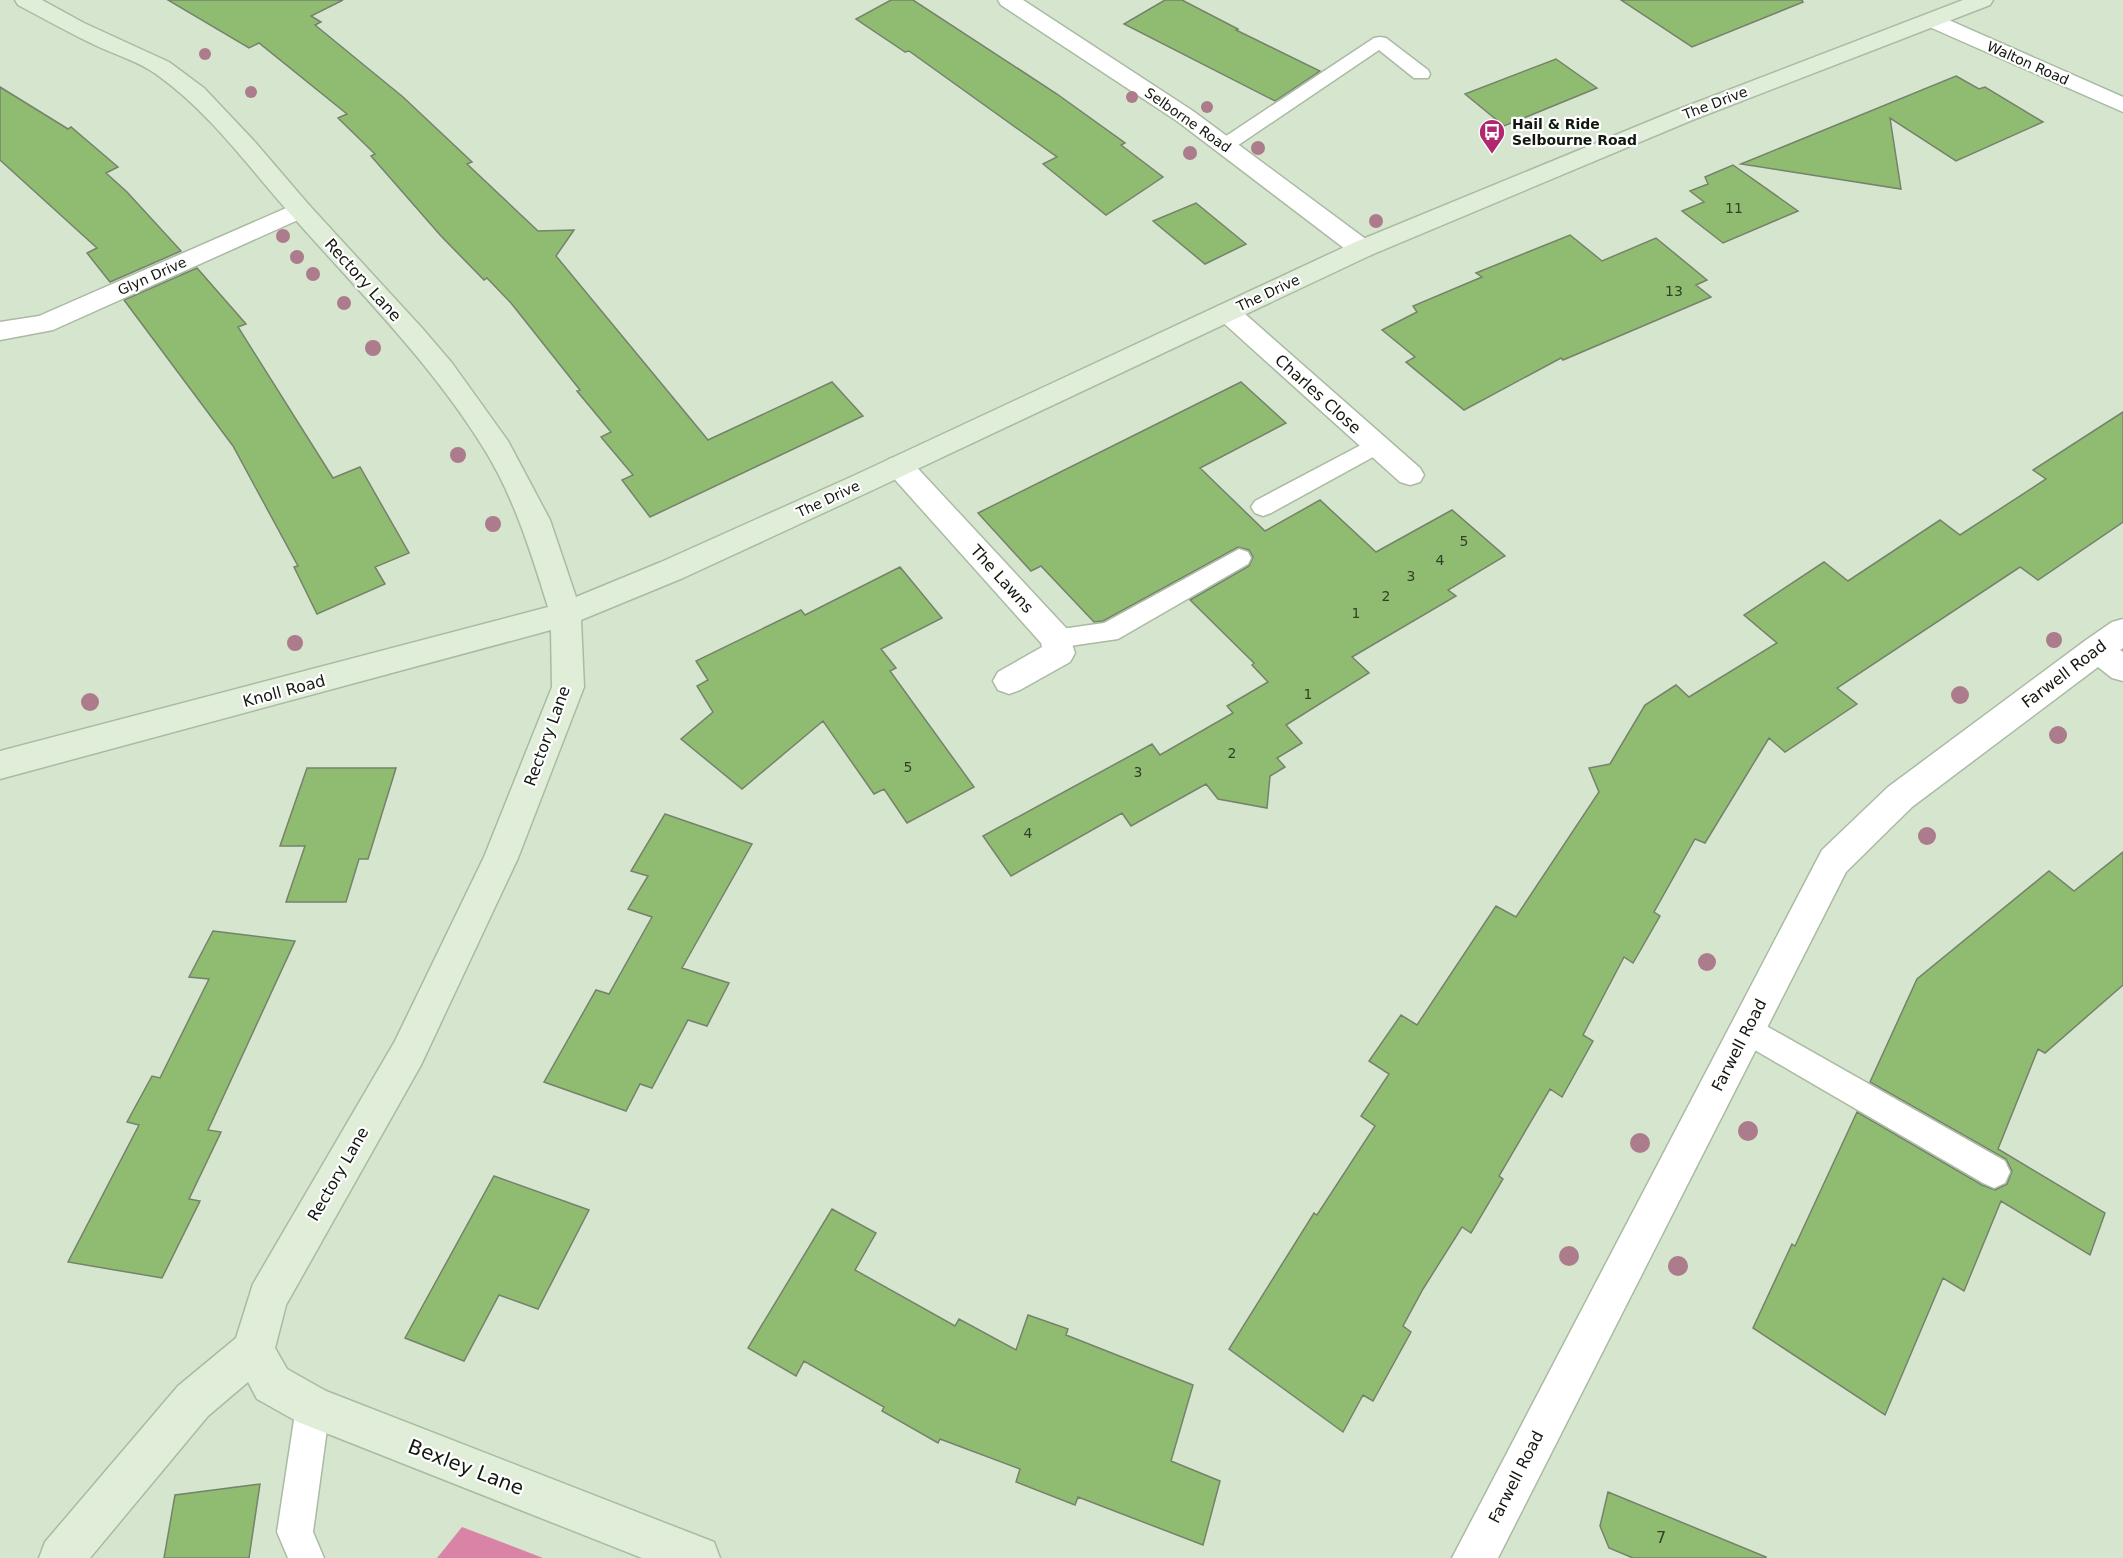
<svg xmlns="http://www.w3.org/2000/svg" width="2123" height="1558" font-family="'DejaVu Sans',sans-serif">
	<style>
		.forest { fill: #d984a6 }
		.building { fill: #90bc71; stroke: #75826c; stroke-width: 1.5 }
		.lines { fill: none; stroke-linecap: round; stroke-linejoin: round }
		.lane-casing { stroke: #abbaa2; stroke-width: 3 }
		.street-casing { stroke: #abbaa2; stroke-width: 3 }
		.secondary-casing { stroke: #abbaa2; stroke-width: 3 }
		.lane { fill: #fff; fill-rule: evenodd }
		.street { fill: #fff; fill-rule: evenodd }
		.secondary { fill: #e0edd8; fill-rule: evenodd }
		.tree { fill: #ac7b8c }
		.labels { text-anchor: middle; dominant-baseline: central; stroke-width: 4.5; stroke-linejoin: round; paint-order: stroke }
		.far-street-label { font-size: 14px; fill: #12170f; stroke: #fff }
		.far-poi-label { font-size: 14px; font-weight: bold; fill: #12170f; stroke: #fff; text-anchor: start }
		.number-label { font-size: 14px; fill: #324028 }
		.street-label { font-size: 16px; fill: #12170f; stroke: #fff }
		.near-number-label { font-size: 16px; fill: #324028 }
		.near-street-label { font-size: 20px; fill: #12170f; stroke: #fff }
	</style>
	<rect width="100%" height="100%" fill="#d6e5cd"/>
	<path class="forest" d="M462 1527 543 1558H437Z"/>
	<path class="building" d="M168 0H343L311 16 321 22 315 25 403 97 472 162 467 164 538 231 574 230 556 256 708 440 832 382 863 416 650 517 622 480 633 475 601 437 611 432 577 391 580 390 511 303 487 278 484 280 441 236 371 156 375 154 338 118 347 114 259 43 249 48Z
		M891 0H913L1057 94 1125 143 1121 145 1163 177 1106 215 1043 164 1057 157 909 51 905 52 856 19Z
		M1165 0H1182L1238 29 1236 30 1320 71 1275 101 1124 24Z
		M1621 0H1802L1803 2 1692 47Z
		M1556 59 1597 88 1504 126 1465 94Z
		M1956 76 1979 89 1985 87 2043 122 1956 161 1890 118 1901 189 1741 164Z
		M0 87 68 129 71 127 118 167 106 173 127 192 181 251 110 282 87 253 97 248 0 160Z
		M1733 165 1798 211 1723 243 1682 211 1704 202 1690 191 1708 184 1705 177Z
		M1196 203 1246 244 1205 264 1153 221Z
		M1570 235 1602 261 1656 238 1707 280 1696 285 1711 297 1563 360 1561 358 1464 410 1406 362 1415 357 1382 330 1417 312 1413 306 1482 277 1476 273Z
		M197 268 246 324 238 327 333 478 360 467 409 553 375 567 385 584 317 614 294 567 298 566 233 446 124 300Z
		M1241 382 1286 423 1200 468 1265 531 1320 500 1376 552 1452 510 1505 556 1448 590 1456 596 1352 657 1369 673 1286 725 1302 743 1277 758 1285 767 1270 776 1267 808 1218 799 1206 784 1131 826 1122 813 1011 876 983 836 1152 744 1160 755 1233 713 1227 706 1268 682 1252 665 1254 663 1190 600 1249 566 1253 557 1249 550 1238 547 1103 621 1094 622 1041 566 1031 571 978 513Z
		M2123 412V522L2038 580 2020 567 1837 688 1857 704 1785 752 1769 738 1705 843 1695 839 1654 912 1660 916 1633 963 1624 957 1583 1035 1593 1041 1562 1097 1550 1089 1499 1176 1503 1179 1471 1233 1462 1227 1423 1289 1403 1326 1411 1332 1373 1401 1363 1395 1343 1432 1229 1349 1314 1213 1317 1215 1375 1126 1361 1116 1389 1074 1369 1061 1401 1015 1417 1025 1496 906 1516 917 1599 792 1589 768 1610 764 1645 705 1676 685 1689 697 1777 643 1744 615 1824 562 1848 581 1940 520 1960 535 2046 479 2033 470Z
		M900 567 942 618 881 649 896 668 890 671 974 787 907 823 884 789 874 794 823 721 742 789 681 739 713 712 697 686 708 680 696 661 801 610 805 615Z
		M307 768H396L368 859H359L346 902H286L305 846H280Z
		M665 814 752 844 682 968 729 983 707 1026 688 1020 652 1088 640 1084 626 1111 544 1082 596 990 609 994 652 917 628 909 648 876 631 871Z
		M2123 852V985L2045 1053 2038 1049 1998 1149 2105 1213 2090 1255 2001 1201 1964 1291 1943 1278 1885 1415 1753 1328 1792 1244 1795 1246 1857 1112 1982 1185 1995 1190 2007 1184 2012 1171 2006 1159 1870 1082 1917 979 2049 871 2074 891Z
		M213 931 295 941 208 1130 221 1132 189 1199 200 1201 162 1278 68 1262 139 1125 127 1122 152 1076 160 1078 209 979 189 977Z
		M494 1176 589 1210 538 1309 499 1295 464 1361 405 1338Z
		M832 1209 876 1233 855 1270 955 1326 959 1319 1016 1350 1028 1315 1068 1329 1066 1335 1193 1385 1171 1461 1220 1481 1203 1545 1078 1497 1075 1505 1016 1482 1020 1469 940 1439 938 1443 882 1411 884 1407 804 1361 796 1376 748 1348Z
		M260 1484 249 1558H164L175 1495Z
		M1608 1492 1766 1557V1558H1633L1609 1548 1600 1526Z"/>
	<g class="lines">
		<g class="lane-casing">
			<path id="lane" d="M1380 37 1386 38 1428 70 1430 74 1428 78H1414L1379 50 1231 150H1217L1214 146 1217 142 1374 38Z
				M1376 437 1384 439 1387 445 1384 451 1271 513 1263 516 1255 513 1251 507 1255 501Z
				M1239 549 1248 552 1251 558 1248 564 1118 639 1056 648 1047 645 1043 638 1047 631 1104 623Z
				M1747 1015 2005 1161 2010 1172 2005 1183 1994 1188 1983 1183 1736 1039 1732 1029 1736 1019Z
				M313 1390 325 1395 330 1407 313 1532 324 1558H288L277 1532 296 1407 301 1395Z"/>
		</g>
		<g class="street-casing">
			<path id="street" d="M998 0H1023L1193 111 1371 243 1375 249 1371 255 1362 257 1353 255 1177 121 1001 5Z
				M1933 13 2123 97V112L1925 25 1922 20 1925 15Z
				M300 202 309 205 312 210 309 215 53 330 0 340V322L39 316Z
				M1227 303 1236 306 1420 468 1424 475 1420 482 1410 485 1400 482 1218 318 1214 312 1218 306Z
				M899 456 909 459 1067 629 1075 653 1070 662 1020 690 1009 694 998 690 993 681 998 672 1042 647 1041 643 889 473 885 466 889 459Z
				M2123 619V648L2120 650 2123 652V681L2112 678 2098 667 1912 807 1846 872 1498 1558H1452L1822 850 1888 787 2086 640 2112 622Z"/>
		</g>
		<g class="secondary-casing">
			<path id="secondary" d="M15 0H42L84 23 169 62 204 88 255 142 309 205 422 328 452 363 508 441 550 520 576 597 661 562 853 476 1353 243 1674 111 1963 0H1993L1990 5 1690 121 1371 255 873 490 683 578 581 620 584 687 518 858 421 1065 286 1305 275 1348 287 1369 326 1391 714 1542 720 1558H642L298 1422 257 1399 248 1382 208 1416 90 1558H39L45 1542 178 1386 236 1338 253 1284 395 1041 484 857 552 687 551 630 0 779V751L548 607C531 553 515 500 486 452 433 365 360 293 293 217 249 168 211 113 156 74 139 62 117 55 99 47 71 34 45 19 18 5Z"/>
		</g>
		<use href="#lane" class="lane"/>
		<use href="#street" class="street"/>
		<use href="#secondary" class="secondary"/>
	</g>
	<g class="tree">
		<circle cx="205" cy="54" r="6"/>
		<circle cx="251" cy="92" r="6"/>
		<circle cx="1132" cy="97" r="6"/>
		<circle cx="1207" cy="107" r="6"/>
		<circle cx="1258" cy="148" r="7"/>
		<circle cx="1190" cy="153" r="7"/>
		<circle cx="1376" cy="221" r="7"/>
		<circle cx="283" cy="236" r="7"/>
		<circle cx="297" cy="257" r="7"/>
		<circle cx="313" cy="274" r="7"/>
		<circle cx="344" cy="303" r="7"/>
		<circle cx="373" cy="348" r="8"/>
		<circle cx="458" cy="455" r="8"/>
		<circle cx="493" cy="524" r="8"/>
		<circle cx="2054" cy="640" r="8"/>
		<circle cx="295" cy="643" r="8"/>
		<circle cx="1960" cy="695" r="9"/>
		<circle cx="90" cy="702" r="9"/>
		<circle cx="2058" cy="735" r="9"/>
		<circle cx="1927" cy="836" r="9"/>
		<circle cx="1707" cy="962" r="9"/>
		<circle cx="1748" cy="1131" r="10"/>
		<circle cx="1640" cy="1143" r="10"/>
		<circle cx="1569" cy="1256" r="10"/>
		<circle cx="1678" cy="1266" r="10"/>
	</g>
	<defs>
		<g id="bus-pin" transform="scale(1.35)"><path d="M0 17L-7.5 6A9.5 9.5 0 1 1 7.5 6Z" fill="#b0296e" stroke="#fff"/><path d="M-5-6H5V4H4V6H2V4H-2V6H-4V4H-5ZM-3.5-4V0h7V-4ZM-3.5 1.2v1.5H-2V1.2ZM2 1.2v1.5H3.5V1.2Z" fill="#fff"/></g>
	</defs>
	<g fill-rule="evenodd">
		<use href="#bus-pin" x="1492" y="132"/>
	</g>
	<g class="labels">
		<g class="far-street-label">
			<text transform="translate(2028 63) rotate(24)">Walton Road</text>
			<text transform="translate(1715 103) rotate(-21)">The Drive</text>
			<text transform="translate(1188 120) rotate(35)">Selborne Road</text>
			<text transform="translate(152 276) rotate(-24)">Glyn Drive</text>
			<text transform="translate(1268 293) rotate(-25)">The Drive</text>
			<text transform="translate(828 499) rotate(-25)">The Drive</text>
		</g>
		<g class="far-poi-label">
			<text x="1512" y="124">Hail &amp; Ride<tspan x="1512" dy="16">Selbourne Road</tspan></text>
		</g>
		<g class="number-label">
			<text x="1734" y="208">11</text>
			<text x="1674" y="291">13</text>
			<text x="1464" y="541">5</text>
			<text x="1440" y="560">4</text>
			<text x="1411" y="576">3</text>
			<text x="1386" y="596">2</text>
			<text x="1356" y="613">1</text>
			<text x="1308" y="694">1</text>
			<text x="1232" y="753">2</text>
			<text x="908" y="767">5</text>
			<text x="1138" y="772">3</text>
			<text x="1028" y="833">4</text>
		</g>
		<g class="street-label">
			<text transform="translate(363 280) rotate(48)">Rectory Lane</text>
			<text transform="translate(1318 394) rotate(42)">Charles Close</text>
			<text transform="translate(1002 579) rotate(48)">The Lawns</text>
			<text transform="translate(2064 674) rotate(-37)">Farwell Road</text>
			<text transform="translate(284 691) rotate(-15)">Knoll Road</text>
			<text transform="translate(547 736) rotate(-70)">Rectory Lane</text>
			<text transform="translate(1739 1045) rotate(-63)">Farwell Road</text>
			<text transform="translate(338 1174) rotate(-60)">Rectory Lane</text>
			<text transform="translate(1516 1477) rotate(-63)">Farwell Road</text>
		</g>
		<g class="near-number-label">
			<text x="1661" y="1537">7</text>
		</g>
		<g class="near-street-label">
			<text transform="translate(466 1467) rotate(21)">Bexley Lane</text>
		</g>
	</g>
</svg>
